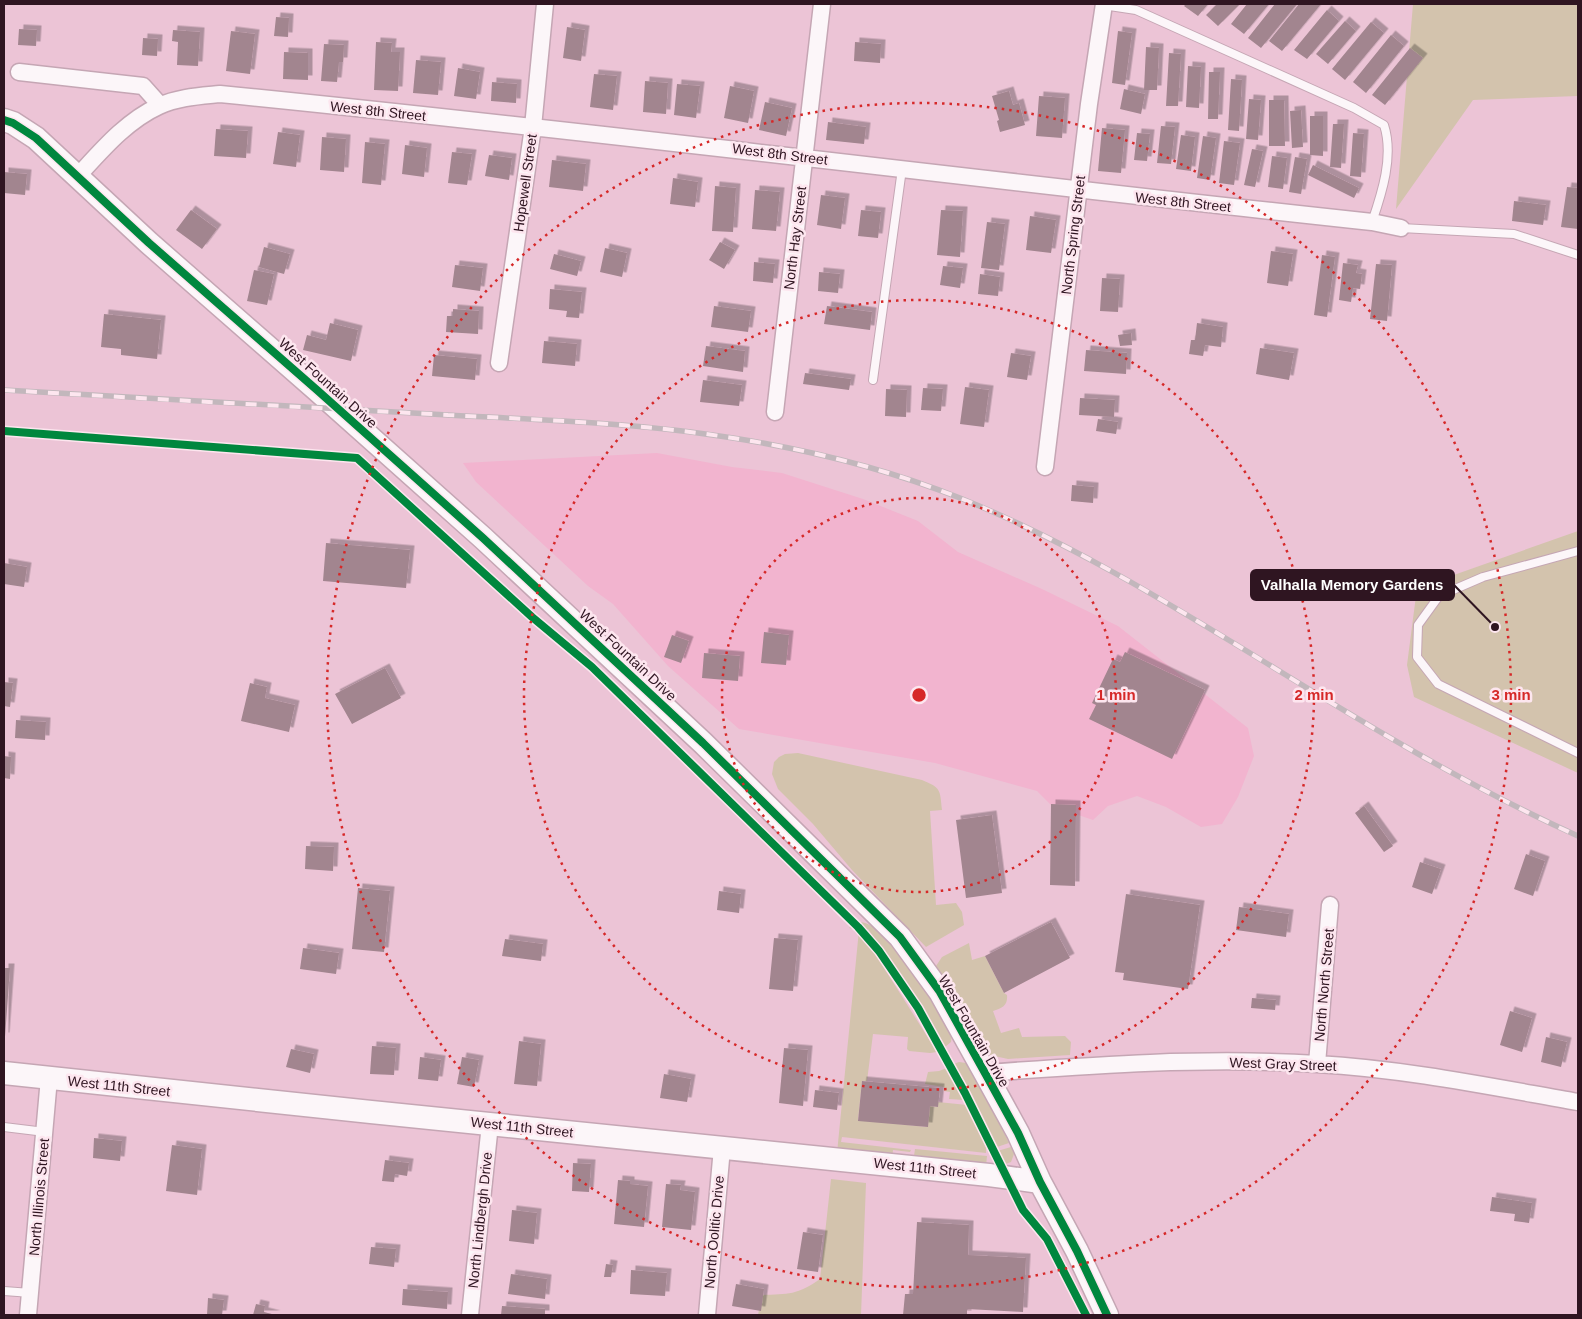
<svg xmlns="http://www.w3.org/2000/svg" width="1582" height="1319" font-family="Arial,sans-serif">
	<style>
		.built { fill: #f2b4cf }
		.green { fill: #d3c3ad }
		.building { fill: #a2858f; filter: url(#shadow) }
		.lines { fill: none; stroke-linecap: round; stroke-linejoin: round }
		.lane-casing { stroke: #c5a6b4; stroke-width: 10 }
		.street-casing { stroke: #c5a6b4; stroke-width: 19 }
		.secondary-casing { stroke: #c5a6b4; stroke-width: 25 }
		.lane { stroke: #fcf6f9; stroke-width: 8 }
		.street { stroke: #fcf6f9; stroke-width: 16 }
		.secondary { stroke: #fcf6f9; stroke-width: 22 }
		.rail-casing { stroke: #c2b7bc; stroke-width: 5.5 }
		.rail { stroke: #fde6ef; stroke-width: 4; stroke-dasharray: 11; stroke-linecap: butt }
		.cycleway-casing { stroke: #fde6ef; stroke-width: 11 }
		.cycleway { stroke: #00873e; stroke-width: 8 }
		.ring { fill: none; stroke: #d62828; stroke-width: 2.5; stroke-dasharray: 2.5 5 }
		.labels { text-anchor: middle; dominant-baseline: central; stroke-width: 5; stroke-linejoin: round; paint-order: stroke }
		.street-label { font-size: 14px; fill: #2f1521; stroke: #fde6ef }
		.centre { fill: #d62828; stroke: #fde6ef; stroke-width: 2.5 }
		.ring-label { font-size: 15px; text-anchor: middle; font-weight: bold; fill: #d62828; stroke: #fde6ef; stroke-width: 5; stroke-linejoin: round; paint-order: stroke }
		.leader { fill: none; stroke: #2f1521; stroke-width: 2 }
		.callout-dot { fill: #2f1521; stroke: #fde6ef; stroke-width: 2 }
		.callout { fill: #2f1521; stroke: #2f1521; stroke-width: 2 }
		.callout-label { font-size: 15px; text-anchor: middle; font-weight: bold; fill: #fff }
	</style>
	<defs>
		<filter id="shadow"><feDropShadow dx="4.5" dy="-4.5" stdDeviation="0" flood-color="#0004"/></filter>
	</defs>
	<rect width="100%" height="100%" fill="#ecc4d6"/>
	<path class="built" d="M657 453 732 467 782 473 863 499 918 521 958 552 1042 589 1118 626 1248 728 1254 756 1238 797 1222 824 1201 827 1166 807 1137 796 1108 806 1093 820 1052 806 1037 791 935 763 739 729 668 666 613 604 588 586 476 482 463 463Z"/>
	<path class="green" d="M1413 4H1578V96L1473 100 1396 209Z
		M1578 531V773L1414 697 1407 665 1417 588Z
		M798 753 922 780C941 788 940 789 942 810L930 811 936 905 956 903 962 912 964 925 926 947 852 870 813 824 778 789 772 774 774 762 779 757 785 754Z
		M855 922C889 917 937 1008 952 1034L951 1042 945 1047 868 929 862 933 937 1052 930 1053 909 1051 907 1049 908 1037 873 1034 867 1081H862L858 1120 927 1127 930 1106 938 1107V1102L967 1105 986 1147V1153L842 1137 841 1142 911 1150 910 1152 893 1150 892 1158 837 1153 859 930 849 928Z
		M969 943 972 960 985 956 1004 993 1007 995C1008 1006 1002 1008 993 1011L1001 1033 1019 1028 1022 1037 1065 1036 1071 1042 1070 1055 1008 1059 990 1055 936 966 942 957Z
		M959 1062 966 1063 971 1066 1009 1143 997 1147H994L954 1064Z
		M947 1068 964 1100 949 1099 950 1092 944 1091V1087L925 1084 928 1072 939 1071Z
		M1011 1147 1014 1154 1011 1162 1003 1165H993L994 1152Z
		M915 1149 987 1156 986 1166 896 1154 914 1156Z
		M831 1179 866 1183 861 1315H758L762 1295C788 1294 798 1295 820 1279Z"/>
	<path class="building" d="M1186 4H1208L1198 16 1184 6Z
		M1217 4H1240L1218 26 1206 15Z
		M1247 4H1269L1244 34 1231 24Z
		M1275 4H1297L1261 48 1248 38Z
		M1299 4H1321L1282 51 1269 41Z
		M1327 10 1339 21 1307 59 1294 50Z
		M276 17 289 18 288 37 274 36Z
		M1345 21 1356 31 1328 64 1316 54Z
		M1371 22 1384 33 1345 80 1332 69Z
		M567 27 585 30 581 61 563 58Z
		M19 29 37 30 36 46 18 45Z
		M173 30 200 32 198 66 177 65 178 42 172 41Z
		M231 31 255 34 250 74 226 71Z
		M1118 31 1132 33 1125 85 1112 83Z
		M1391 35 1404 46 1366 93 1353 82Z
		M143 38 158 39 157 56 142 55Z
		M376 42 392 43 391 52H400L398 91 374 90Z
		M855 42 881 44 880 63 854 61Z
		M324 44 344 45 343 62H339L337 82 321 81Z
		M1146 47 1159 48 1157 90H1144Z
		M1410 48 1423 58 1385 105 1372 95Z
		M284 52 308 53V80L283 79Z
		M1169 53 1181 54 1178 106H1166Z
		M416 60 441 62 438 95 413 93Z
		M1188 66 1201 67 1199 108 1186 107Z
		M458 68 480 72 476 99 454 96Z
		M1209 72H1220L1218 119H1208Z
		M594 74 617 76 613 110 590 107Z
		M1231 79 1242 80 1239 131 1228 130Z
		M645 81 668 83 666 114 643 112Z
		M492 82 517 84 516 103 491 101Z
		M677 84 700 86 696 118 674 115Z
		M730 86 754 91 748 123 724 118Z
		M1124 89 1145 94 1141 114 1120 109Z
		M1009 91 1013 105 1019 103 1025 125 1000 132 997 121 999 120 992 96Z
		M1039 96 1065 98 1062 138 1036 136Z
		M1249 99 1261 100 1258 140 1246 139Z
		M1269 100H1284L1285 146H1269Z
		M765 102 792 108 786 136 759 130Z
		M1301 110 1303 147 1292 148 1290 111Z
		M1310 116H1323V156L1310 155Z
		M828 122 866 127 864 144 826 140Z
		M1333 124H1344L1341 168 1330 167Z
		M1161 126 1175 127 1171 164 1157 163Z
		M1102 128 1125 130 1121 173 1098 171Z
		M216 129 248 131 246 158 214 156Z
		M278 132 300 135 296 167 273 164Z
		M1137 133 1150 134 1147 161 1134 160Z
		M1353 133 1364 134 1361 177 1350 176Z
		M1181 135 1195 137 1191 171 1176 169Z
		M1203 136 1216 138 1210 180 1197 178Z
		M322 137 346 139 344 172 320 170Z
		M1224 141 1240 143 1234 185 1219 183Z
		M365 142 385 144 381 185 362 183Z
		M405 145 427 148 424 177 402 174Z
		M1252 149 1263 151 1255 187 1244 185Z
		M452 152 472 154 467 185 448 183Z
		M489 155 512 158 509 180 485 176Z
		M1272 156 1287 158 1283 189 1268 187Z
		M1295 157 1307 159 1301 194 1289 192Z
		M552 160 586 164 583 191 549 187Z
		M1313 165 1359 188 1354 198 1308 175Z
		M4 172 27 174 25 195 4 193Z
		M673 178 698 182 695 207 670 204Z
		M715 186 736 188 733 232 712 231Z
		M1567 187 1578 188V229L1561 227Z
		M755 190 780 192 776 231 752 229Z
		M821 195 845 198 841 229 817 225Z
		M1514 201 1546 205 1543 225 1512 221Z
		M191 210 217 229 202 249 176 230Z
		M861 210 881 212 878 238 858 236Z
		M941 210 963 211 960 257 937 255Z
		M1030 216 1056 220 1051 253 1026 250Z
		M987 222 1005 224 999 270 981 268Z
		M720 242 735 250 724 269 709 260Z
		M264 247 290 254 284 274 259 267Z
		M605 248 627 253 622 277 600 272Z
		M1271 251 1293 254 1288 286 1267 283Z
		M554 254 581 261 577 276 550 269Z
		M1322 255 1335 257 1327 317 1314 315Z
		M754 262 775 264 773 283 753 281Z
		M1343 263 1358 265 1356 273 1362 274 1360 289 1353 288 1351 302 1339 300Z
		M1376 264 1392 265 1387 321 1370 319Z
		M455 265 483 268 480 291 452 287Z
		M943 266 963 268 960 288 940 285Z
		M254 270 274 274 267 305 247 301Z
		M819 272 840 274 838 293 818 291Z
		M980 274 1000 277 998 296 978 294Z
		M1102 278 1120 279 1118 312 1100 311Z
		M550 289 582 292 579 318 566 317 567 311 549 309Z
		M714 306 751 311 748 332 711 327Z
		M827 306 872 312 870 330 824 324Z
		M453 309 479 311 478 334 446 332 447 316H453Z
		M104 314 161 320 157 359 121 355V349L101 347Z
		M330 323 358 330 351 361 303 350 307 335 326 340Z
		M1197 323 1223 327 1221 347 1205 345 1203 356 1189 354 1191 340H1195Z
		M1131 333 1132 345 1120 346 1118 335Z
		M544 341 577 344 575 366 542 363Z
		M706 346 745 351 743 372 703 366Z
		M1260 348 1294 353 1289 380 1256 374Z
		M1086 350 1127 353 1126 374 1084 371Z
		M1011 353 1031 356 1027 380 1007 377Z
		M434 355 477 359 475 380 432 376Z
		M805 373 851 379 849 390 803 384Z
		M703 380 742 385 739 406 700 402Z
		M965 387 989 390 984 427 960 424Z
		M923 388 943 389 941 411 921 410Z
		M886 389 907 390 906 417 885 416Z
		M1080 398 1115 400 1114 417 1079 415Z
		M1098 419 1118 422 1116 434 1096 431Z
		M1072 485 1094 487 1093 503 1071 501Z
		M326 543 410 550 406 588 323 581Z
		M4 563 27 567 24 587 4 584Z
		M764 632 789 635 786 665 761 663Z
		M672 635 689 641 681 663 664 657Z
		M1125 652 1205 690 1172 759 1089 719 1096 705 1092 703 1113 659 1120 662Z
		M704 653 740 656 738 681 702 678Z
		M385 668 401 698 352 724 335 694Z
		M4 682 13 683 10 707 4 706Z
		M250 683 267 687 265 698 295 705 289 732 241 721Z
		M16 720 46 722 45 740 15 738Z
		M4 756 11 757 10 779 4 778Z
		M1051 804 1076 805 1075 886 1050 885Z
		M1364 806 1393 846 1384 852 1355 813Z
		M992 815 1002 893 966 898 956 820Z
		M306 846 334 847 333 871 305 869Z
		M1526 854 1545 861 1533 896 1514 889Z
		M1420 862 1441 869 1432 894 1412 887Z
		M358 888 390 891 384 952 352 949Z
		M719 891 741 894 739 913 717 910Z
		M1126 894 1200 905 1188 989 1123 980 1124 973 1115 972Z
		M1239 907 1289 914 1286 937 1236 930Z
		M1051 922 1070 958 1004 993 985 956Z
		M774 938 798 940 793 991 769 989Z
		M505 939 543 944 541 961 502 956Z
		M303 948 339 953 336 974 300 969Z
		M4 968H10L5 1037H4Z
		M1252 998 1276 1000 1275 1010 1251 1008Z
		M1510 1011 1532 1018 1522 1052 1500 1045Z
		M1546 1037 1567 1042 1561 1067 1541 1062Z
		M519 1041 541 1044 537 1086 514 1084Z
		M372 1046 396 1048 394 1075 370 1074Z
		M784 1048 808 1050 803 1106 779 1103Z
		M291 1049 314 1054 310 1073 286 1067Z
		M420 1057 441 1060 438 1081 418 1079Z
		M462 1057 479 1060 474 1087 457 1084Z
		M664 1074 691 1079 687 1102 660 1098Z
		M862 1081 940 1088 938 1107 930 1106 928 1127 858 1121Z
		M815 1090 839 1093 837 1110 813 1107Z
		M94 1138 122 1141 120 1161 93 1158Z
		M172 1145 202 1149 197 1195 166 1191Z
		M385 1160 409 1163 407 1176 395 1174 394 1182 382 1181Z
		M573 1163 591 1164 589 1192 572 1191Z
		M618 1180 630 1181V1184L648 1186 644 1227 614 1224Z
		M666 1184 681 1185 680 1190 695 1192 691 1230 662 1227Z
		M1492 1197 1532 1203 1529 1223 1514 1221 1515 1214 1490 1211Z
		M512 1210 537 1213 534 1244 509 1241Z
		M917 1222 969 1225 968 1255 1026 1258 1023 1312 967 1309V1315H903L905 1294H913Z
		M803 1232 823 1235 818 1272 797 1269Z
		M371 1247 396 1249 394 1267 369 1264Z
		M606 1264 613 1265 611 1277H604Z
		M631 1270 667 1273 665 1296 630 1294Z
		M511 1274 547 1279 545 1299 508 1294Z
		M736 1284 764 1289 761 1311 732 1306Z
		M403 1289 448 1292 447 1309 402 1305Z
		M208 1298 224 1300 222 1315H207Z
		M256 1304 265 1306 264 1312 276 1315H253Z
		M502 1306 545 1309V1315H501Z"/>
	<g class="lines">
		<g class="lane-casing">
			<path id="lane" d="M1103 5 1136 10 1354 108 1384 125C1394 156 1382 193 1372 222
				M1401 228 1514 234 1578 255
				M873 380 902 169
				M1578 551 1483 577 1439 596 1418 625 1417 657 1438 684 1578 753
				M4 1127 45 1132
				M4 1291 31 1293"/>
		</g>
		<g class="street-casing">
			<path id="street" d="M19 72 143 86 160 105
				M77 177C101 151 126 121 159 106 178 97 200 96 220 94 605 132 988 181 1372 222L1401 228
				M499 363 533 127 545 4
				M775 412 822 4
				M1045 467 1089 104 1104 4
				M1317 1064 1330 905
				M985 1073C1095 1065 1206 1057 1317 1064 1405 1069 1492 1087 1578 1102
				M28 1315 49 1078
				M470 1315 490 1124
				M707 1315 722 1148"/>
		</g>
		<g class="secondary-casing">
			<path id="secondary" d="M4 120 13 123 36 138 149 243 317 390 483 538 703 743 900 937 940 992 985 1073 1018 1133 1040 1182 1077 1251 1107 1315
				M4 1073 371 1112 989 1175 1040 1182"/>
		</g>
		<use href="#lane" class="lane"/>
		<use href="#street" class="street"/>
		<use href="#secondary" class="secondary"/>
		<g class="rail-casing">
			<path id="rail" d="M4 390C152 399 300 407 448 415 543 420 639 423 733 438 810 450 887 469 960 498 1067 541 1165 601 1263 661 1365 724 1469 787 1578 836"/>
		</g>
		<use href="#rail" class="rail"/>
		<g class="cycleway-casing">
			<path id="cycleway" d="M4 120 13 123 36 138 149 243 317 390 483 538 703 743 900 937 940 992 985 1073 1018 1133 1040 1182 1077 1251 1107 1315
				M4 431 357 458 532 617 592 667 858 927 879 951 918 1008 965 1093 1023 1210 1047 1239 1086 1315"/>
		</g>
		<use href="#cycleway" class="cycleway"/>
	</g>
	<g class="ring">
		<circle cx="919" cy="695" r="197"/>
		<circle cx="919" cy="695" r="395"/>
		<circle cx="919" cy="695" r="592"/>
	</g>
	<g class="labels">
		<g class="street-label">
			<text transform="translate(378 111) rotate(6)">West 8th Street</text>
			<text transform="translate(780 154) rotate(7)">West 8th Street</text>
			<text transform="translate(525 183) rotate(-82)">Hopewell Street</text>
			<text transform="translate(1183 202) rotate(6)">West 8th Street</text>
			<text transform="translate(1073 235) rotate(-83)">North Spring Street</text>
			<text transform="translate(795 238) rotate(-83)">North Hay Street</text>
			<text transform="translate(328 383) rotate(42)">West Fountain Drive</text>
			<text transform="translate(628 655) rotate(43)">West Fountain Drive</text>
			<text transform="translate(1324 985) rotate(-85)">North North Street</text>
			<text transform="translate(974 1031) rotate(60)">West Fountain Drive</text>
			<text transform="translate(1283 1064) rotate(2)">West Gray Street</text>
			<text transform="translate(119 1086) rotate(6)">West 11th Street</text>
			<text transform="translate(522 1127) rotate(6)">West 11th Street</text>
			<text transform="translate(925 1168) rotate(6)">West 11th Street</text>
			<text transform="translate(39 1197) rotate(-85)">North Illinois Street</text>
			<text transform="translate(480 1220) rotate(-84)">North Lindbergh Drive</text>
			<text transform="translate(714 1232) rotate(-85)">North Oolitic Drive</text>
		</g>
	</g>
	<circle cx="919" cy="695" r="8" class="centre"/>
	<g class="ring-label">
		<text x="1116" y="700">1 min</text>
		<text x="1314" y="700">2 min</text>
		<text x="1511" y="700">3 min</text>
	</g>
	<path class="leader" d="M1495 627L1454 585"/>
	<circle class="callout-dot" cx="1495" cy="627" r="5"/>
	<rect class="callout" x="1251" y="570" width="203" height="30" rx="5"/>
	<g class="callout-label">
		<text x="1352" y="590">Valhalla Memory Gardens</text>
	</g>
	<rect width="1582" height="1319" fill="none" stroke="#2f1521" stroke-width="10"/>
</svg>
